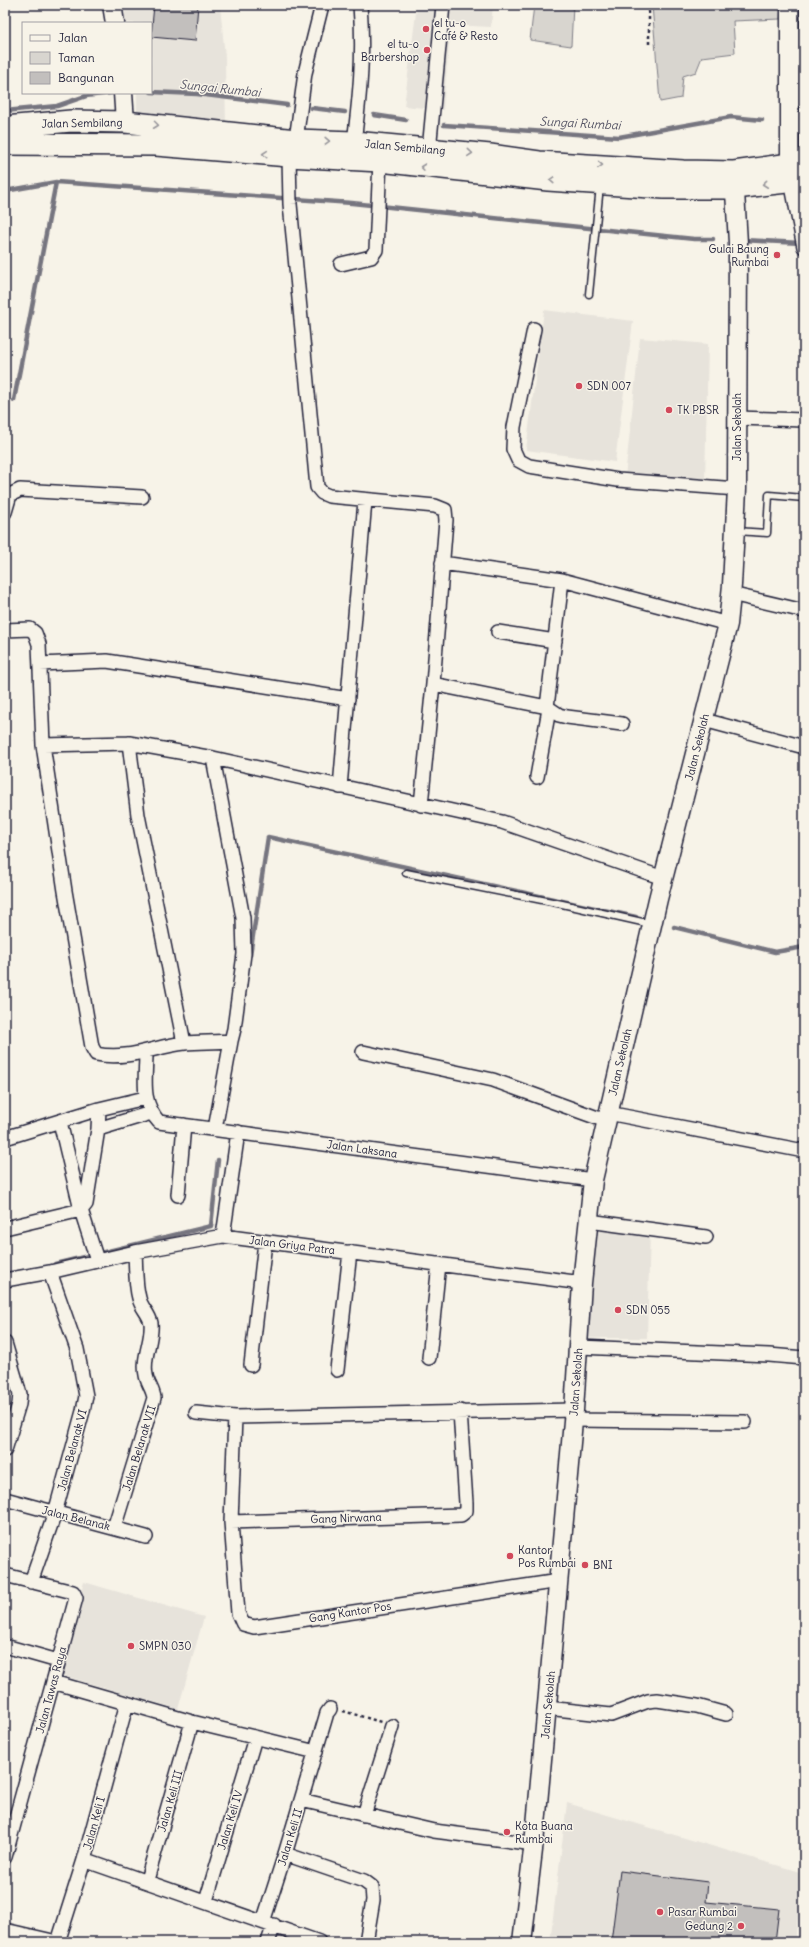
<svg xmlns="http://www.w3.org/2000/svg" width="809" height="1947" font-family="Delius,sans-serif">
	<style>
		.built { fill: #e7e3db }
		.green { fill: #d8d5cf; stroke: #7d7c85 }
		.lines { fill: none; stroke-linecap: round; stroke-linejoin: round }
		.stream { stroke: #76747f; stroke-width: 4.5 }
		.building { fill: #c2bfbd; stroke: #22223b }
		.lane-casing { stroke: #22223b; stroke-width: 9 }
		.street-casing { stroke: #22223b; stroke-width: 16 }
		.secondary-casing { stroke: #22223b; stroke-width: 21 }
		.primary-casing { stroke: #22223b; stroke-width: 24 }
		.path { stroke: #22223b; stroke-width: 2.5; stroke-dasharray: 3 3; stroke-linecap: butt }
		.lane { stroke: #f7f3e8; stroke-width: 6 }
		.street { stroke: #f7f3e8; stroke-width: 13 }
		.secondary { stroke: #f7f3e8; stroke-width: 18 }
		.primary { stroke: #f7f3e8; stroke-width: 21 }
		.oneway { stroke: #97959a }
		.poi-dot { fill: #d1495b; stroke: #f7f3e8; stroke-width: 1.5 }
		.labels { text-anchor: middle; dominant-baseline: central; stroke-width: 3; stroke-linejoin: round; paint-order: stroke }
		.poi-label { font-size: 11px; fill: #22223b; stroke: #f7f3e8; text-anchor: start }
		.street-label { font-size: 11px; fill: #22223b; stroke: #f7f3e8 }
		.water-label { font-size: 12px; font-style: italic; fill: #535263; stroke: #f7f3e8 }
	</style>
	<rect width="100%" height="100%" fill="#f7f3e8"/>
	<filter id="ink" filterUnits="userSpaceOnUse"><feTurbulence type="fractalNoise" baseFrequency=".025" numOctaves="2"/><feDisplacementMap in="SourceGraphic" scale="8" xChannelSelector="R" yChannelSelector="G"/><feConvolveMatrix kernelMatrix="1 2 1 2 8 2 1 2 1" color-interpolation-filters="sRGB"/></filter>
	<g filter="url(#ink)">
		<path class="built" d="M121 5H220L225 57 226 135 137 130V93H151V23H124Z
			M417 5H493L491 27 451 25 443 110 404 106Z
			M544 310 633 321 615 462 526 450Z
			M640 338 708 344 705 483 625 477Z
			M594 1228 650 1232 647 1338H587Z
			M84 1582 204 1617 178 1709 57 1674Z
			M567 1803 803 1873 795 1942H701L708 1882 620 1871 611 1942H550Z"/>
		<path class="green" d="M534 5H573L571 46 530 40Z
			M652 5H781L780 19 733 21 735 53 702 57 696 72 683 76 681 98 660 102Z"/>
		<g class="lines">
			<path class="stream" d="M151 92 197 94 287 105
				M312 108 345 112
				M5 111 57 106 86 96 111 93
				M374 115 406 120
				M444 125 619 137 731 117 762 120
				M5 191 56 182 352 203 694 239H713
				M742 240 801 243
				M14 400 56 182
				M674 927 775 952 804 947
				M250 955 268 837 636 917
				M55 1264 211 1226 218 1160"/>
		</g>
		<path class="building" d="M154 5H198L195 41 151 37Z
			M620 1871 708 1882 706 1902 779 1909 775 1942H611Z"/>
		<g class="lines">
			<g class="lane-casing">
				<path id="lane" d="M589 294 600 186
					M736 531 767 533 769 495 804 498
					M406 873 562 904 651 924"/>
			</g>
			<g class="street-casing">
				<path id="street" d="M296 140 305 73 322 5
					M354 142C360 95 364 53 360 5
					M429 150 443 5
					M289 156 290 204 317 487 322 493 329 496 435 506 445 510 446 520 433 684 421 805
					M791 181 804 247
					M341 264 371 257 376 250 380 161
					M534 329 514 427 513 449 518 460 529 466 618 480 737 489
					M737 418 804 420
					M5 512 10 495 20 490 142 497
					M442 563 562 580 728 624
					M562 580 547 707 559 715 567 717 622 724
					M731 594 804 611
					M5 630 30 629 35 633 39 644 43 745 65 891 92 1047 96 1054C128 1061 155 1046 185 1043 200 1042 216 1042 231 1041L234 1029 244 954 243 918 213 758
					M498 632 555 641
					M40 664 107 661 348 699
					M433 684 547 707
					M704 720 804 747
					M129 743 138 815 184 1043
					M43 745 129 743 213 758 502 822 663 878
					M537 777 549 709
					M340 787 365 501
					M363 1052 493 1080 606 1121
					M146 1053C146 1079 140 1101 159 1122L593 1180
					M608 1113 804 1151
					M60 1122 81 1210 97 1260
					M98 1129 151 1113
					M215 1129 231 1041
					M5 1138 99 1109 145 1098
					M178 1195 184 1125
					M589 1221 706 1237
					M5 1228 81 1210 86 1204 98 1129 99 1109
					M223 1236 238 1132
					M5 1280 50 1272 135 1252 223 1236 582 1283
					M5 1343 20 1394 19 1404 5 1450
					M579 1347 769 1355 804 1358
					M429 1358 439 1264
					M251 1365 265 1242
					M337 1370 350 1252
					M196 1413 235 1417 574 1410
					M235 1417 231 1522 238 1613 243 1624 254 1627 559 1581
					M574 1420 745 1422
					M5 1499 146 1537
					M231 1522 461 1515 466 1511V1503L460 1411
					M114 1528 154 1398C153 1389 147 1383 146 1375 142 1357 153 1340 151 1323 149 1313 141 1308 139 1298 135 1284 136 1267 135 1252
					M5 1575 73 1592 76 1598 5 1857
					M31 1582 55 1513 83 1411 86 1396 77 1349 50 1272
					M5 1646 58 1661
					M53 1682 192 1722 316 1752
					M547 1708 611 1715 648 1701 657 1700 697 1706 726 1714
					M301 1800 434 1831 534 1844
					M364 1815 392 1726
					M285 1854 364 1881 372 1887 373 1900 366 1942
					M84 1860 319 1942
					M147 1880 192 1722
					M206 1901 255 1738
					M263 1922 285 1854 327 1713 330 1709
					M5 1930 57 1942
					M58 1942 84 1860 127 1703
					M268 1942 274 1925"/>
			</g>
			<g class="secondary-casing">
				<path id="secondary" d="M112 5 115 23
					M790 5V178
					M123 93 125 122
					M522 1942 536 1825 574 1410 582 1283 593 1180 658 899 728 624 732 585 737 489 738 243 734 175"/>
			</g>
			<g class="primary-casing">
				<path id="primary" d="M5 127 71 121 125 122 296 140 354 142 490 155 539 162 683 171 734 172 804 162
					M5 144 156 145 289 156 380 161 548 180 664 188H735L804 180"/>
			</g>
			<path class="path" d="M649 5V46
				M343 1711 381 1722"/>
			<use href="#lane" class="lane"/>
			<use href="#street" class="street"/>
			<use href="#secondary" class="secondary"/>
			<use href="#primary" class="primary"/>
		</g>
		<defs><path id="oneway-chevron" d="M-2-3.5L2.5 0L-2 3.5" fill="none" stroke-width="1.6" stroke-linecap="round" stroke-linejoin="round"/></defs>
		<g class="oneway">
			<use href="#oneway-chevron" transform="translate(156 125) rotate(7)"/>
			<use href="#oneway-chevron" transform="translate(327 141) rotate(2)"/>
			<use href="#oneway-chevron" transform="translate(470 153) rotate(5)"/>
			<use href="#oneway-chevron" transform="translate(265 154) rotate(-175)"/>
			<use href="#oneway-chevron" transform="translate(600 165) rotate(3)"/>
			<use href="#oneway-chevron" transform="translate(423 167) rotate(-173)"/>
			<use href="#oneway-chevron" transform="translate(552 180) rotate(-177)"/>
			<use href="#oneway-chevron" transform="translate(765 184) rotate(174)"/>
		</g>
	</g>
	<g class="poi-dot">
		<circle cx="426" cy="29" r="4"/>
		<circle cx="427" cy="50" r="4"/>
		<circle cx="777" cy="255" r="4"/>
		<circle cx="579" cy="386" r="4"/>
		<circle cx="669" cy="410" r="4"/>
		<circle cx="618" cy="1310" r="4"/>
		<circle cx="510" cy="1556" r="4"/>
		<circle cx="585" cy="1565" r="4"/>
		<circle cx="131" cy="1646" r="4"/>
		<circle cx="507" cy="1832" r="4"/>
		<circle cx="660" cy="1912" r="4"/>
		<circle cx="741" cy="1926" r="4"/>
	</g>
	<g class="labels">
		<g class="poi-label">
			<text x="434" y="23">el tu-o<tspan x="434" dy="13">Café &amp; Resto</tspan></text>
			<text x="419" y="44" text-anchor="end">el tu-o<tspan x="419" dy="13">Barbershop</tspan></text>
			<text x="769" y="249" text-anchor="end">Gulai Baung<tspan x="769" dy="13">Rumbai</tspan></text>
			<text x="587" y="386">SDN 007</text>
			<text x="677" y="410">TK PBSR</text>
			<text x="626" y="1310">SDN 055</text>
			<text x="518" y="1550">Kantor<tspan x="518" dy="13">Pos Rumbai</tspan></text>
			<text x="593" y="1565">BNI</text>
			<text x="139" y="1646">SMPN 030</text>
			<text x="515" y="1826">Kota Buana<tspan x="515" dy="13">Rumbai</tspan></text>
			<text x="668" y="1912">Pasar Rumbai</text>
			<text x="733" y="1926" text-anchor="end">Gedung 2</text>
		</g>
		<g class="street-label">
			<text transform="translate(82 123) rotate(-1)">Jalan Sembilang</text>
			<text transform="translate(405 147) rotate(5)">Jalan Sembilang</text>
			<text transform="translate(737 427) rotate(-90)">Jalan Sekolah</text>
			<text transform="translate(697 747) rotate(-76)">Jalan Sekolah</text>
			<text transform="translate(620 1062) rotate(-77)">Jalan Sekolah</text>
			<text transform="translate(362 1149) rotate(8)">Jalan Laksana</text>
			<text transform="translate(292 1245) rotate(7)">Jalan Griya Patra</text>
			<text transform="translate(576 1382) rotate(-86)">Jalan Sekolah</text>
			<text transform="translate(139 1448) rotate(-73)">Jalan Belanak VII</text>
			<text transform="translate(72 1450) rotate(-75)">Jalan Belanak VI</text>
			<text transform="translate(76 1518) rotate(14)">Jalan Belanak</text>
			<text transform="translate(346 1518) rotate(-2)">Gang Nirwana</text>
			<text transform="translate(350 1612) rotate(-9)">Gang Kantor Pos</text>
			<text transform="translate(51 1690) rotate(-75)">Jalan Tawas Raya</text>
			<text transform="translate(548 1705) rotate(-85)">Jalan Sekolah</text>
			<text transform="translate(170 1801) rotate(-74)">Jalan Keli III</text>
			<text transform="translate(230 1820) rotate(-73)">Jalan Keli IV</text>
			<text transform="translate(94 1823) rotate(-75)">Jalan Keli I</text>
			<text transform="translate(290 1837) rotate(-73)">Jalan Keli II</text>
		</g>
		<g class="water-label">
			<text transform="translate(220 88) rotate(6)">Sungai Rumbai</text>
			<text transform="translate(580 123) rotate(3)">Sungai Rumbai</text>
		</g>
	</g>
	<rect width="809" height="1947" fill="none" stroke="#f7f3e8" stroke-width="20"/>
	<rect x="10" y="10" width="789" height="1927" fill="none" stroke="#22223b" stroke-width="1.5" filter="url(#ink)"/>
	<rect x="22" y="22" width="130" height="72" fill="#f7f3e8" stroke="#a29fa3"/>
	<rect x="30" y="35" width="20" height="6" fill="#f7f3e8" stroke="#a29fa3"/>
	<text x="58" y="42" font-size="12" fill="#22223b">Jalan</text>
	<rect x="30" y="52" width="20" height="12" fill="#d8d5cf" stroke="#a29fa3"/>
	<text x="58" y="62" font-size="12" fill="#22223b">Taman</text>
	<rect x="30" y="72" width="20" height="12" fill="#c2bfbd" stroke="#a29fa3"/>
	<text x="58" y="82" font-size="12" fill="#22223b">Bangunan</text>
</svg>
